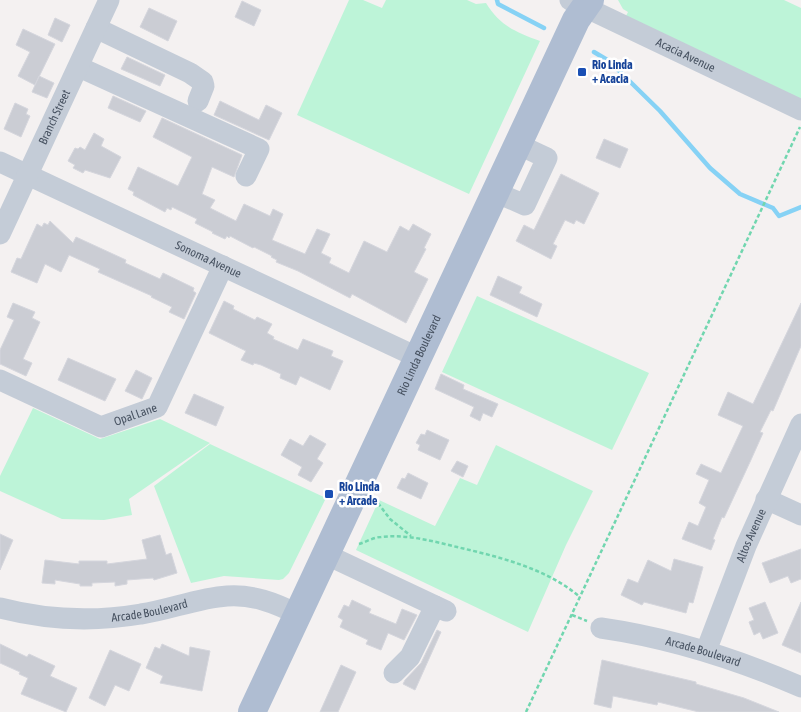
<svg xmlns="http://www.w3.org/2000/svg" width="801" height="712" font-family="'Asap Condensed',sans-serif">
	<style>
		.green { fill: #bdf4d8 }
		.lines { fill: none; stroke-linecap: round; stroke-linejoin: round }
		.stream { stroke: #86d2f5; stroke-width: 4.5 }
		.building { fill: #cbcdd4; stroke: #d5d6dd }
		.path { stroke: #71d6af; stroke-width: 2.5; stroke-dasharray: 4 2.5; stroke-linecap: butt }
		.minor { stroke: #c4ccd7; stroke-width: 21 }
		.major { stroke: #afbdd2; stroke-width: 28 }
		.transit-dot { fill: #1a4fb4; stroke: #fff; stroke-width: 2 }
		.labels { text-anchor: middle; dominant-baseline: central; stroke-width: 5; stroke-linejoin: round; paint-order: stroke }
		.street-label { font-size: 12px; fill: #475261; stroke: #fff }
		.transit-label { font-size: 12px; font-weight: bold; fill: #164399; stroke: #fff; text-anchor: start }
	</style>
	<rect width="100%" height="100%" fill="#f4f1f1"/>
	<path class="green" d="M349 0H363L382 8 386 0H467L476 4 486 3C500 26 516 32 540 41L469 194 297 115Z
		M618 0H784L801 8V100L626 16 628 12 623 9Z
		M477 296 649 373 612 450 442 372Z
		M33 408 100 439 160 419 210 443 129 499 132 515 104 520 62 519 0 491V476Z
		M210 444 326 498 289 573 283 579 279 580 224 576 191 583 154 486Z
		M496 445 593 491 566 545 528 632 356 550 379 500 435 526 460 478 477 485Z"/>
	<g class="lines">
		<path class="stream" d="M497 0 498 4 544 28
			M594 52 609 61 660 111 710 168 740 194 773 208 779 216 801 207"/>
	</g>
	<path class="building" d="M242 1 261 10 254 26 235 17Z
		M149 8 177 21 168 41 140 27Z
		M55 18 70 25 62 42 48 35Z
		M23 29 55 44 35 85 18 76 30 52 16 45Z
		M127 57 165 75 160 86 121 69Z
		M39 76 54 83 47 98 32 92Z
		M113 96 146 111 140 122 108 108Z
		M220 101 259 120 266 105 282 113 269 140 214 115Z
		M15 103 28 109 26 114 30 116 21 137 4 129Z
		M162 118 242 155 234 177 212 167 202 194 215 200 210 208 236 221 244 204 270 216 273 209 283 214 272 240 305 254 317 229 330 234 321 253 331 258 329 263 349 273 364 241 387 252 400 226 409 231 413 224 431 234 424 248 426 249 414 272 428 279 406 323 352 294 350 298 298 271 276 262 277 260 271 257 272 256 254 247 253 248 230 236 229 238 227 236 225 239 212 233 213 232 195 223 197 219 172 207 171 210 167 208 165 212 133 195 134 192 128 189 138 167 178 186 192 157 153 137Z
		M94 133 104 139 101 146 121 157 110 178 85 170 83 173 73 168 75 165 68 161 75 148 78 149 80 147 85 150Z
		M604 139 628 149 620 168 596 158Z
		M561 174 599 193 584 224 576 220 574 224 565 220 553 244 557 246 551 259 516 241 524 225 534 230Z
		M50 221 73 243 76 237 126 260 125 263 160 279 163 273 194 288 193 291 196 293 184 319 169 312 172 307 151 297 152 296 98 272 100 269 69 255 61 272 45 264 37 283 11 272 17 258 21 259 37 224 42 227 44 223 48 225Z
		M498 276 522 287 519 293 542 304 537 317 490 295Z
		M224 301 234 306 233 309 255 320 257 317 272 324 267 333 274 337 273 339 298 350 303 339 333 351 331 356 343 361 330 390 300 376 296 385 280 378 281 374 261 365 254 363 253 365 241 360 246 351 209 333Z
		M13 303 35 312 32 318 40 322 23 359 32 363 26 376 0 364V350L14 320 7 317Z
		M801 303V346L773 411 771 410 760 432 763 433 750 462 724 518 722 517 713 539 715 540 711 550 682 539 689 522 698 526 706 507 699 503 709 480 696 474 701 464 721 473 743 426 718 415 728 392 753 404Z
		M68 358 116 379 105 401 58 380Z
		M136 370 152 378 142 399 125 391Z
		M441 374 464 385 463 389 498 404 492 417 483 413 480 421 470 416 474 407 435 389Z
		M194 394 224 407 216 426 185 413Z
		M427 430 449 440 440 460 418 450 420 445 416 443 421 434 425 435Z
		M310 435 326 444 317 459 323 463 311 482 298 475 302 467 281 455 290 439 303 446Z
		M457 461 468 466 463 477 451 471Z
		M408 473 428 483 421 499 397 488 402 478 405 479Z
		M0 534 13 540 0 570Z
		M160 535 166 555 171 553 177 573 154 580 153 578 127 580V584L115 586V582L92 583V586H80V584L55 580V584L42 583 45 560 79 564V561H107V564L147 559 142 540Z
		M801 549V579L791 583 788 576 770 583 762 563Z
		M674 559 703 567 693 603 689 602 686 613 644 602 642 605 621 595 628 579 638 583 648 560 671 571Z
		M352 600 371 609 369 613 396 624 402 609 417 615 404 640 388 633 381 650 366 644 368 640 340 627 343 620 338 617 344 605 349 607Z
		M765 602 778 633 763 639 760 632 754 635 749 622 754 620 749 608Z
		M801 602V653L782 645Z
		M437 630 441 632 415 690 403 684 405 680 421 663Z
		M0 644 27 657 29 654 55 666 50 676 77 688 66 712 21 694 28 678 19 674 20 672 0 663Z
		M162 644 189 656 190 647 210 651 202 691 160 683 163 676 146 668 155 647 160 649Z
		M110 650 141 664 129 691 115 685 105 706 89 698Z
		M602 660 696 682V684L744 698 779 712H699L658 702 657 705 613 696 611 708 594 704Z
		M341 665 356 672 338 712H320Z"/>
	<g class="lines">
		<path class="path" d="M378 503 390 519 411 536
			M359 544C366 542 374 537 381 537 407 534 432 541 457 547 499 557 546 568 580 597
			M572 615 587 621
			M526 712 800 127"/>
		<g class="minor">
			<path id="s1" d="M570 0 801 110"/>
			<path d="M96 28 190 73 203 82 204 86 198 101"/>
			<path d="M79 67 259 149 246 176"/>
			<path id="s2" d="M0 162 417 357"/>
			<path d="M495 192 525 205 547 158 517 144"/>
			<path id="s3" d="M0 234 109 0"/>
			<path id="s4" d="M0 380 101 427 157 407 223 266"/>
			<path d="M766 499 801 515"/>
			<path d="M325 554 446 611"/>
			<path id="s5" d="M0 608C46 620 94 622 141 614 169 610 198 598 227 596 252 594 275 603 297 614"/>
			<path id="s6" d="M601 628C670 638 737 659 801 687"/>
			<path id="s7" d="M706 651 746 546 801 424"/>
			<path d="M394 673 410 657 435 606"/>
		</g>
		<path class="major" id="s8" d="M252 712 576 20 590 0"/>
	</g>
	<g class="transit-dot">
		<rect x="577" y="67" width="10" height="10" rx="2.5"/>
		<rect x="324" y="489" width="10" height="10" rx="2.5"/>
	</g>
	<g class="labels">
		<g class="street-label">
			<text stroke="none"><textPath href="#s1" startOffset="128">Acacia Avenue</textPath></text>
			<text stroke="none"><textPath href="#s3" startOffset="129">Branch Street</textPath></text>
			<text stroke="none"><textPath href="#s2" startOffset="230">Sonoma Avenue</textPath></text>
			<text stroke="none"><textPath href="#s8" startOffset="394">Rio Linda Boulevard</textPath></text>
			<text stroke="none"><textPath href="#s4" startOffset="148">Opal Lane</textPath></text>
			<text stroke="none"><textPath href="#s7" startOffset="124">Altos Avenue</textPath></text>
			<text stroke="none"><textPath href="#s5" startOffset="151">Arcade Boulevard</textPath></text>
			<text stroke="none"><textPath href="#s6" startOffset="105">Arcade Boulevard</textPath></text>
		</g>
		<g class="transit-label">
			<text x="592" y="65">Rio Linda<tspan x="592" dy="14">+ Acacia</tspan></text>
			<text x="339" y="487">Rio Linda<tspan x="339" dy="14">+ Arcade</tspan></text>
		</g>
	</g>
</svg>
